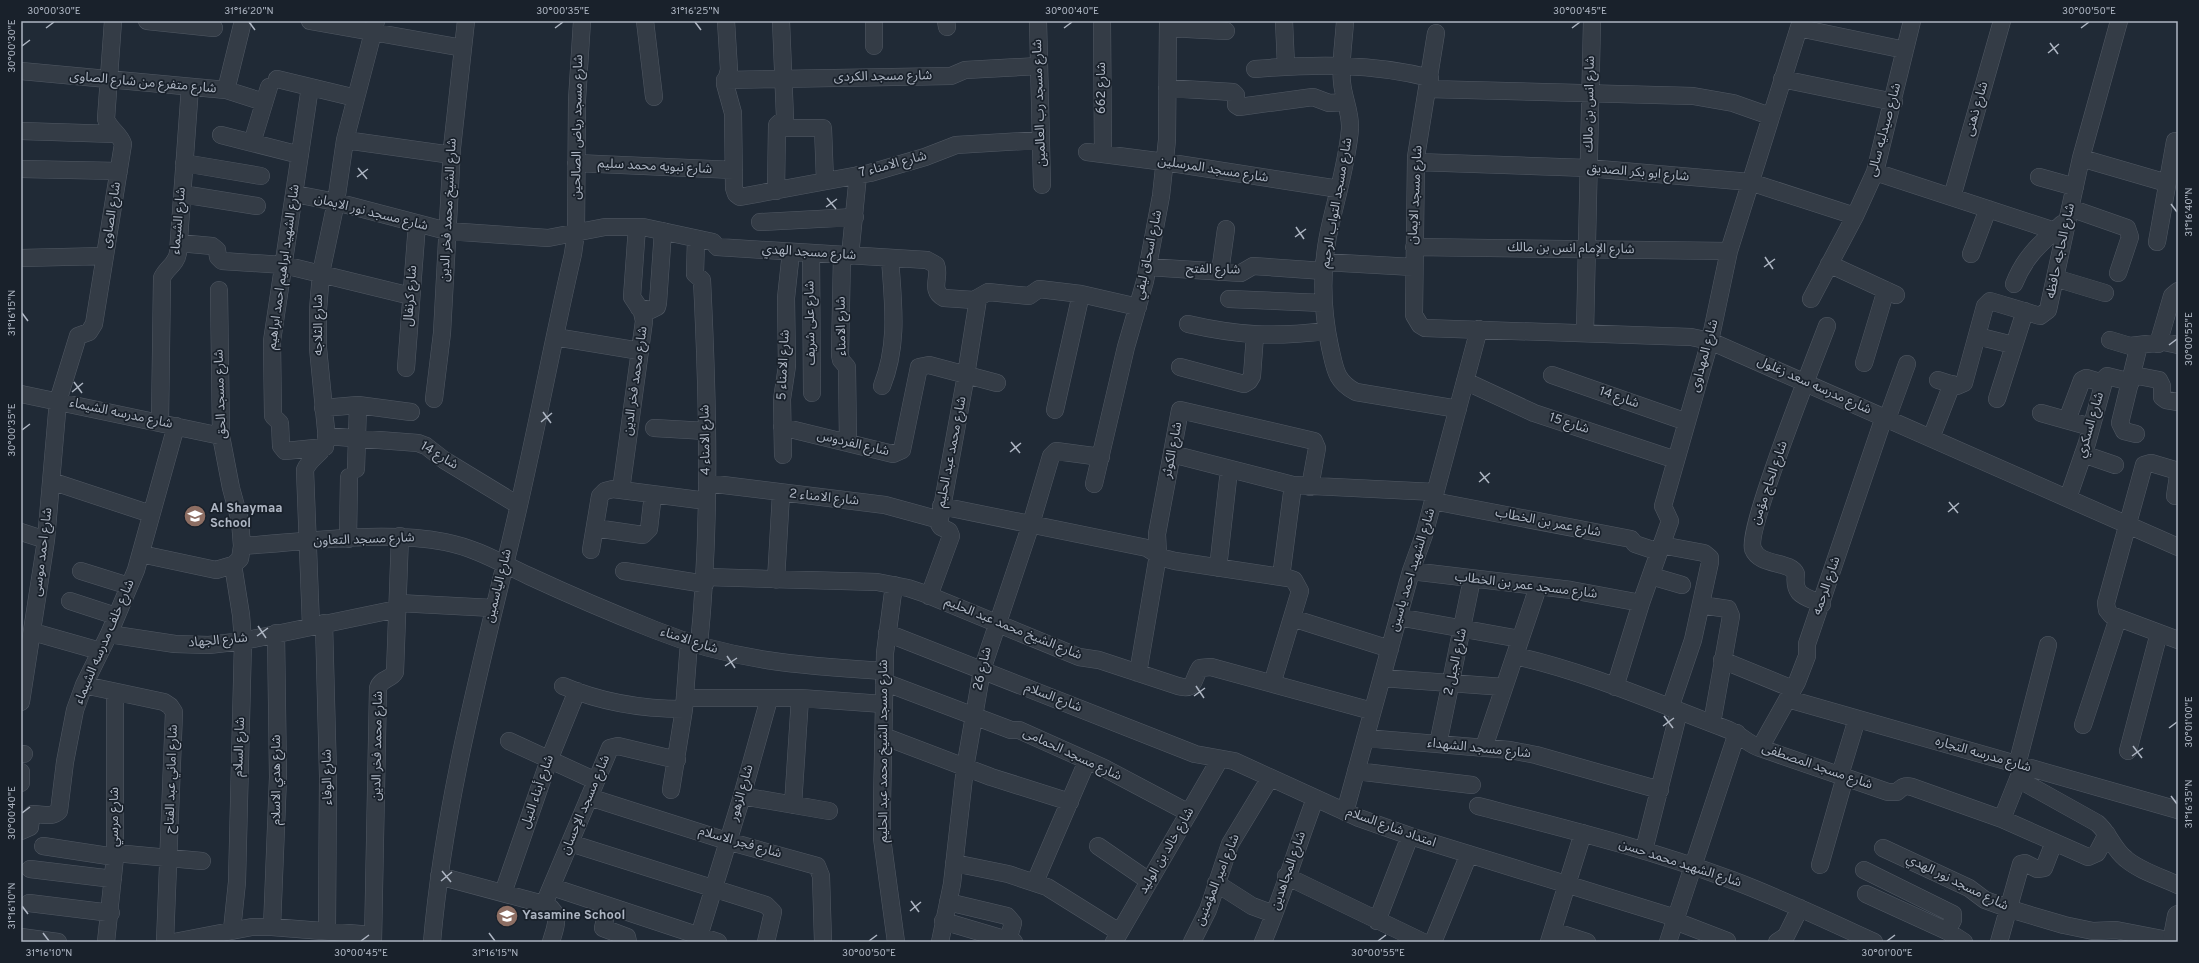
<svg xmlns="http://www.w3.org/2000/svg" width="2199" height="963" font-family="Overpass,'Noto Sans Arabic',sans-serif">
	<style>
		.lines { fill: none; stroke-linecap: round; stroke-linejoin: round }
		.minor-casing { stroke: #515964; stroke-width: 18 }
		.tertiary-casing { stroke: #515964; stroke-width: 22 }
		.minor { stroke: #343c46; stroke-width: 17 }
		.tertiary { stroke: #343c46; stroke-width: 21 }
		.ticks { fill: none; stroke: #aeb6c3; stroke-width: 1.5 }
		.labels { text-anchor: middle; dominant-baseline: central; stroke-width: 3.5; stroke-linejoin: round; paint-order: stroke }
		.street-label { font-size: 13px; fill: #aeb6c3; stroke: #19212b }
		.poi-label { font-size: 13px; font-weight: bold; fill: #aeb6c3; stroke: #19212b; text-anchor: start }
		.neatline { fill: none; stroke: #aeb6c3; stroke-width: 1.5 }
		.ticks-label { font-size: 10px; text-anchor: middle; fill: #aeb6c3 }
	</style>
	<rect width="100%" height="100%" fill="#202a36"/>
	<g class="lines">
		<g class="minor-casing">
			<path id="minor" d="M147 21 214 28
				M310 21 463 48
				M645 21 654 97
				M726 21 729 70 725 84 733 113 734 188 736 194 740 197 870 173 925 157 956 145 1041 140
				M874 21V46
				M946 21 947 27
				M1038 21 1042 185
				M1102 21 1103 154
				M1284 21 1286 66
				M1345 21C1344 41 1340 62 1342 82 1343 97 1351 113 1350 129 1347 165 1335 201 1328 236 1321 273 1322 310 1330 347 1335 368 1335 381 1356 392L1458 409
				M1168 28 1226 31
				M1799 28 1905 50
				M1436 33 1416 157 1414 315 1420 325 1425 328 1691 337 1710 341 2178 547
				M1255 69C1314 64 1372 63 1430 78
				M21 71 226 90 264 102
				M277 79 356 98
				M1782 79 1894 102
				M725 80 951 76 965 70 1039 66
				M310 87 272 341 273 416 280 423 281 446 285 451 325 447
				M1167 88 1233 92 1236 95V105L1239 107 1313 97 1329 103 1346 102
				M1428 89 1693 96 1733 103 1770 116
				M226 90 243 21
				M777 128H823L825 181
				M21 131 115 134
				M221 135 300 155
				M345 140 452 155
				M252 143 269 87
				M1087 152 1165 162 1339 189
				M2081 158 2167 183
				M1416 162 1588 168 1750 182 1855 216
				M184 163 261 176
				M576 163 734 170
				M21 169 119 171
				M1875 172 2055 231
				M2039 177 2075 187
				M776 191 777 125 785 118 781 21
				M182 194 257 206
				M295 194 336 202 447 231 548 238 605 227H643L713 242 717 247 927 260 936 265C941 277 929 290 944 298L974 300 988 292 1029 296 1039 289 1081 294 1138 307
				M1952 197 2002 21
				M2070 208 2127 228 2130 237 2118 273
				M760 222 855 217
				M696 239 695 274 702 280C708 402 711 524 699 645
				M2157 242 2175 141
				M179 243 212 246 217 250 218 257 222 261 284 265 411 296
				M1414 247 1729 251
				M811 253 812 393
				M1971 254 1988 209
				M842 255 840 355 841 360 847 367 848 443
				M850 256 858 175
				M21 258 105 256
				M1324 262 1413 267
				M1829 264 1896 295
				M1148 267 1241 273 1253 266 1324 271
				M1220 272 1226 229
				M2055 278 2105 293
				M2014 284C2025 256 2040 244 2062 224
				M1229 299 1323 303
				M1811 299 1855 216 1875 172 1912 21
				M639 308 651 310 657 307 658 303 663 231
				M1188 324C1240 336 1274 337 1327 331
				M1585 332 1592 21
				M1977 336 2013 345
				M555 337 640 351
				M2110 340 2130 346 2164 342 2178 345
				M2158 344 2172 296 2178 291
				M1864 363 1886 290
				M1180 367 1244 384 1249 381 1252 376 1255 335
				M406 368 417 224
				M1552 375 1687 422
				M2133 375 2159 380 2162 386V397L2166 400 2178 402
				M1938 380 1957 386 1964 383 1985 306 1990 301 2040 316 2048 310 2081 158 2119 21
				M1465 381 1534 413 1676 460
				M882 386C899 343 893 303 890 258
				M21 394 221 436
				M434 399 442 333 452 148 466 21
				M1997 399 2025 311
				M323 408 358 405 411 412
				M1055 410 1081 294
				M2041 413 2091 427
				M1887 419 1907 364
				M2067 420 2082 380 2086 378 2103 383
				M160 422 162 278C166 268 176 265 178 253L190 87
				M782 427 893 454 902 450 919 367 929 365 997 383
				M654 428 706 431
				M2136 434 2124 431 2120 423 2139 345
				M326 436 418 443 426 446 444 460 518 505
				M1931 438 1952 384
				M1172 454 1293 485 1435 492
				M2083 454 2115 465
				M783 455 782 399 787 366 786 298 791 252
				M356 469 358 405
				M2178 471 2151 463 2144 465 2106 603 2107 610 2111 615 2178 640
				M51 481 151 514
				M707 483 885 505 940 520
				M1094 484 1126 347 1145 281 1161 196 1167 140 1168 21
				M621 490 644 321 642 312 632 297 637 227
				M2175 496 2178 476
				M2068 498 2087 443 2105 378 2107 376 2131 382
				M1433 501 1631 539 1635 544 1659 552
				M941 506 1147 548 1163 558 1175 561 1288 578 1294 580 1300 591 1272 684
				M595 528 643 535 649 529 653 494
				M21 532 46 540
				M348 539 349 477
				M1661 545 1704 553 1710 558V562L1693 640 1670 708
				M242 546C306 542 382 530 445 542 476 548 501 563 529 576 570 595 612 613 655 630 732 661 803 666 884 671
				M591 550 600 496 605 491 613 489 707 501
				M141 554 216 570 233 565 240 559 242 546 240 521 231 488 221 436 219 290
				M1218 568 1229 470
				M81 571 129 586
				M624 571 705 584
				M1411 571 1571 590 1641 603
				M1651 576 1682 585
				M706 577 877 582 908 588 923 593 1079 657 1099 660 1178 686C1196 691 1192 680 1200 668L1211 667 1372 711
				M1281 577 1293 485
				M776 580 781 494
				M894 585 885 653 882 805V838L896 942
				M929 596 951 536 949 531 941 527 939 524 966 375 978 299
				M70 601 116 616
				M398 603 493 608
				M1822 604C1804 596 1793 596 1796 574 1790 560 1760 567 1753 549 1746 530 1815 358 1827 326
				M1701 605 1728 609 1731 616 1712 723
				M1398 617 1520 639
				M1292 618 1390 649
				M324 623 328 776 327 930
				M311 626 305 470C310 457 323 454 327 440L318 348V310L321 273 336 202 345 140 376 21
				M33 632 100 651
				M887 633 1195 754 1234 761 1359 818 1410 836 1676 918
				M109 634 175 644 209 645 243 641 397 609
				M1515 656C1588 672 1659 704 1729 730 1741 735 1748 744 1760 748L1888 792H1897C1902 787 1905 785 1912 787L2002 819 2088 857 2097 853 2107 834
				M1722 660 1793 689
				M1138 673 1158 555 1157 534 1180 410 1314 441 1317 448 1310 487
				M1382 678 1504 687
				M884 682 1011 730H1019L1104 768 1189 813
				M84 685 164 702 170 706 174 712 165 942
				M563 686C603 703 642 709 684 709
				M1615 687 1641 603 1670 521 1663 506 1710 341 1729 251 1801 21
				M685 698H800L883 704
				M1788 699 2178 810
				M21 702 46 540 58 401 78 336 89 332 94 324 123 144C120 134 110 130 106 119L113 21
				M2083 725 2118 618
				M883 736 991 777 1070 802
				M1365 738 1510 750 1536 755 1660 790
				M509 741 596 781
				M1438 744 1472 579
				M1484 747 1538 587
				M1760 748 1797 682 1807 656V644L1884 417
				M2128 751 2159 633
				M21 754H24
				M2017 765 2048 645
				M1356 771 1472 785
				M21 772V783
				M1840 775 1857 719
				M2018 779 2097 823C2109 833 2113 849 2126 859 2140 871 2161 877 2178 885
				M671 790 684 709 689 642
				M742 796 829 811
				M589 797 727 841 817 866 821 876 823 942
				M793 805 800 698
				M1478 806C1563 828 1649 849 1732 880 1780 898 1827 920 1874 942
				M1345 812 1411 571 1424 535 1479 329
				M2002 819 2022 769
				M21 831 30 827 31 817 33 814C43 814 51 818 59 811L65 762 75 710 84 685 109 634 136 570 176 426
				M570 843 766 905 773 912 766 942
				M43 846 115 857
				M1098 846 1149 881
				M1883 848 1969 888 1985 900 2010 909 2064 925 2093 931 2116 930 2173 941
				M1644 850 1679 711
				M115 853 202 861
				M954 863 1008 874 1047 887 1119 932
				M1820 865 1845 777
				M30 869 113 879
				M1864 870 1953 914V920L1947 931
				M439 876 547 905C562 915 555 928 551 942
				M1286 876 1423 942
				M1035 882 1087 761
				M1216 883 1252 906 1274 914
				M552 887 718 942
				M503 893 549 760 577 691
				M1866 894 1947 931 1964 942
				M948 902 1007 916 1013 923 1008 940
				M29 903 111 913
				M544 904 610 748 618 746 677 760
				M608 906 603 928 627 937 628 942
				M943 921 1014 942
				M1377 921 1410 836
				M1675 921 1727 941
				M272 927 278 777 276 633
				M232 930 237 882 243 641 241 615 233 565
				M1553 931 1587 942
				M699 936 742 796 769 699
				M21 937 58 942
				M106 942 115 857V692
				M174 942 252 927H272L373 935
				M373 942 378 688C381 678 391 680 395 672L400 536
				M432 942C443 814 475 688 505 564 531 461 549 357 573 254L576 232 577 100 582 21
				M940 942 952 884 965 768 982 670 1031 524 1051 456 1056 451 1101 457
				M1114 942 1220 759
				M1192 942 1208 910 1230 844 1270 778
				M1263 942C1283 895 1297 846 1315 799
				M1433 942 1469 854
				M1549 942 1583 833
				M1668 942 1737 733
				M1777 942 1786 936 1800 908
				M1999 942 2021 864 2025 863 2037 869 2044 868 2054 842"/>
		</g>
		<g class="tertiary-casing">
			<path id="tertiary" d="M2173 942 2178 916"/>
		</g>
		<use href="#minor" class="minor"/>
		<use href="#tertiary" class="tertiary"/>
	</g>
	<path class="ticks" d="M249 22 255 30M695 22 701 30M46 28 54 22M555 28 563 22M1064 28 1072 22M1572 28 1580 22M2081 28 2089 22M2050 43 2058 54M22 46 30 40M2048 53 2059 44M358 168 367 179M357 177 368 169M827 198 836 209M2171 204 2177 212M826 207 837 199M1296 227 1304 239M1295 237 1306 229M1765 257 1773 269M1764 267 1775 259M22 313 28 321M2169 345 2177 339M74 382 82 393M72 392 83 383M543 412 551 423M541 422 552 413M22 430 30 424M1011 442 1020 453M1010 452 1021 443M1480 472 1489 483M1479 482 1490 473M1949 502 1958 513M1948 512 1959 503M258 626 266 638M257 636 268 628M727 656 735 668M725 666 737 658M1196 686 1204 698M1194 696 1205 688M1664 716 1673 728M1663 726 1674 718M2169 728 2177 722M2133 746 2142 758M2132 756 2143 748M2171 796 2177 804M22 813 30 807M442 871 451 882M441 881 452 872M911 901 919 912M22 906 28 914M910 911 921 902M43 933 49 941M489 933 495 941M361 941 369 935M869 941 877 935M1378 941 1386 935M1887 941 1895 935"/>
	<defs>
		<g id="school-disc" transform="scale(1.15)"><circle r="9.5" fill="#8d6e63" stroke="#19212b"/><path d="M0-5L7-2L0 1L-7-2ZM-4 1L0 2.5L4 1V4Q0 6-4 4Z" fill="#fff"/></g>
	</defs>
	<g fill-rule="evenodd">
		<use href="#school-disc" x="195" y="516"/>
		<use href="#school-disc" x="507" y="916"/>
	</g>
	<g class="labels">
		<g class="street-label">
			<text transform="translate(883 77) rotate(-1)">شارع مسجد الكردى</text>
			<text transform="translate(143 83) rotate(5)">شارع متفرع من شارع الصاوى</text>
			<text transform="translate(1102 88) rotate(-90)">شارع 662</text>
			<text transform="translate(1040 103) rotate(-92)">شارع مسجد رب العالمين</text>
			<text transform="translate(1590 104) rotate(-89)">شارع انس بن مالك</text>
			<text transform="translate(1977 109) rotate(-74)">شارع ذهنى</text>
			<text transform="translate(578 127) rotate(-89)">شارع مسجد رياض الصالحين</text>
			<text transform="translate(1885 130) rotate(-75)">شارع صيدليه سالى</text>
			<text transform="translate(893 165) rotate(-15)">شارع الامناء 7</text>
			<text transform="translate(655 167) rotate(3)">شارع نبويه محمد سليم</text>
			<text transform="translate(1213 170) rotate(9)">شارع مسجد المرسلين</text>
			<text transform="translate(1638 173) rotate(5)">شارع ابو بكر الصديق</text>
			<text transform="translate(1416 195) rotate(-87)">شارع مسجد الايمان</text>
			<text transform="translate(1337 203) rotate(-80)">شارع مسجد التواب الرحيم</text>
			<text transform="translate(449 210) rotate(-87)">شارع الشيخ محمد فخر الدين</text>
			<text transform="translate(371 213) rotate(14)">شارع مسجد نور الايمان</text>
			<text transform="translate(112 215) rotate(-81)">شارع الصاوى</text>
			<text transform="translate(179 221) rotate(-85)">شارع الشيماء</text>
			<text transform="translate(1571 249) rotate(1)">شارع الإمام انس بن مالك</text>
			<text transform="translate(2061 251) rotate(-78)">شارع الحاجه حافظه</text>
			<text transform="translate(809 253) rotate(4)">شارع مسجد الهدي</text>
			<text transform="translate(1149 255) rotate(-78)">شارع اسحاق ليفي</text>
			<text transform="translate(284 267) rotate(-82)">شارع الشهيد ابراهيم احمد ابراهيم</text>
			<text transform="translate(1213 270) rotate(1)">شارع الفتح</text>
			<text transform="translate(411 296) rotate(-86)">شارع كرنفال</text>
			<text transform="translate(811 323) rotate(-91)">شارع على شريف</text>
			<text transform="translate(319 325) rotate(-90)">شارع الثلاجه</text>
			<text transform="translate(842 326) rotate(-91)">شارع الامناء</text>
			<text transform="translate(1705 356) rotate(-75)">شارع المهداوى</text>
			<text transform="translate(784 365) rotate(-87)">شارع الامناء 5</text>
			<text transform="translate(636 381) rotate(-82)">شارع محمد فخر الدين</text>
			<text transform="translate(1814 386) rotate(24)">شارع مدرسه سعد زغلول</text>
			<text transform="translate(221 394) rotate(-92)">شارع مسجد الحق</text>
			<text transform="translate(1619 398) rotate(19)">شارع 14</text>
			<text transform="translate(121 414) rotate(12)">شارع مدرسه الشيماء</text>
			<text transform="translate(1569 424) rotate(18)">شارع 15</text>
			<text transform="translate(2091 425) rotate(-74)">شارع السكري</text>
			<text transform="translate(706 440) rotate(-91)">شارع الامناء 4</text>
			<text transform="translate(853 444) rotate(13)">شارع الفردوس</text>
			<text transform="translate(1173 450) rotate(-79)">شارع الكوثر</text>
			<text transform="translate(952 452) rotate(-79)">شارع محمد عبد الحليم</text>
			<text transform="translate(439 456) rotate(31)">شارع 14</text>
			<text transform="translate(1770 483) rotate(-71)">شارع الحاج مؤمن</text>
			<text transform="translate(824 498) rotate(6)">شارع الامناء 2</text>
			<text transform="translate(1548 523) rotate(11)">شارع عمر بن الخطاب</text>
			<text transform="translate(364 540) rotate(-2)">شارع مسجد التعاون</text>
			<text transform="translate(43 552) rotate(-83)">شارع احمد موسى</text>
			<text transform="translate(1413 570) rotate(-73)">شارع الشهيد احمد ياسين</text>
			<text transform="translate(499 586) rotate(-76)">شارع الياسمين</text>
			<text transform="translate(1526 586) rotate(7)">شارع مسجد عمر بن الخطاب</text>
			<text transform="translate(1827 586) rotate(-71)">شارع الرحمه</text>
			<text transform="translate(1013 629) rotate(22)">شارع الشيخ محمد عبد الحليم</text>
			<text transform="translate(218 641) rotate(-5)">شارع الجهاد</text>
			<text transform="translate(689 641) rotate(18)">شارع الامناء</text>
			<text transform="translate(105 642) rotate(-67)">شارع خلف مدرسه الشيماء</text>
			<text transform="translate(1456 662) rotate(-78)">شارع الجبل 2</text>
			<text transform="translate(983 669) rotate(-77)">شارع 26</text>
			<text transform="translate(1053 698) rotate(21)">شارع السلام</text>
			<text transform="translate(378 746) rotate(-89)">شارع محمد فخر الدين</text>
			<text transform="translate(240 747) rotate(-88)">شارع السلام</text>
			<text transform="translate(1479 749) rotate(6)">شارع مسجد الشهداء</text>
			<text transform="translate(884 751) rotate(-90)">شارع مسجد الشيخ محمد عبد الحليم</text>
			<text transform="translate(1072 755) rotate(25)">شارع مسجد الحمامى</text>
			<text transform="translate(1983 755) rotate(16)">شارع مدرسه التجاره</text>
			<text transform="translate(1817 767) rotate(19)">شارع مسجد المصطفى</text>
			<text transform="translate(328 777) rotate(-91)">شارع الوفاء</text>
			<text transform="translate(172 779) rotate(-88)">شارع اماني عبد الفتاح</text>
			<text transform="translate(277 780) rotate(-90)">شارع هدي الاسلام</text>
			<text transform="translate(538 792) rotate(-71)">شارع أبناء النيل</text>
			<text transform="translate(742 793) rotate(-74)">شارع الزهور</text>
			<text transform="translate(586 805) rotate(-67)">شارع مسجد الإحسان</text>
			<text transform="translate(115 817) rotate(-90)">شارع مرسي</text>
			<text transform="translate(1391 828) rotate(20)">امتداد شارع السلام</text>
			<text transform="translate(740 843) rotate(16)">شارع فجر الاسلام</text>
			<text transform="translate(1167 851) rotate(-60)">شارع خالد بن الوليد</text>
			<text transform="translate(1680 864) rotate(18)">شارع الشهيد محمد حسن</text>
			<text transform="translate(1289 871) rotate(-71)">شارع المجاهدين</text>
			<text transform="translate(1218 880) rotate(-68)">شارع امير المؤمنين</text>
			<text transform="translate(1957 883) rotate(26)">شارع مسجد نور الهدي</text>
		</g>
		<g class="poi-label">
			<text x="210" y="509">Al Shaymaa<tspan x="210" dy="15">School</tspan></text>
			<text x="522" y="916">Yasamine School</text>
		</g>
	</g>
	<rect width="2199" height="963" fill="none" stroke="#19212b" stroke-width="44"/>
	<rect x="22" y="22" width="2155" height="919" class="neatline"/>
	<g class="ticks-label">
		<text x="54" y="14">30°00'30"E</text>
		<text x="249" y="14">31°16'20"N</text>
		<text x="563" y="14">30°00'35"E</text>
		<text x="695" y="14">31°16'25"N</text>
		<text x="1072" y="14">30°00'40"E</text>
		<text x="1580" y="14">30°00'45"E</text>
		<text x="2089" y="14">30°00'50"E</text>
		<text transform="translate(11 46) rotate(-90)" y="4">30°00'30"E</text>
		<text transform="translate(2188 212) rotate(-90)" y="4">31°16'40"N</text>
		<text transform="translate(11 313) rotate(-90)" y="4">31°16'15"N</text>
		<text transform="translate(2188 339) rotate(-90)" y="4">30°00'55"E</text>
		<text transform="translate(11 430) rotate(-90)" y="4">30°00'35"E</text>
		<text transform="translate(2188 722) rotate(-90)" y="4">30°01'00"E</text>
		<text transform="translate(2188 804) rotate(-90)" y="4">31°16'35"N</text>
		<text transform="translate(11 813) rotate(-90)" y="4">30°00'40"E</text>
		<text transform="translate(11 906) rotate(-90)" y="4">31°16'10"N</text>
		<text x="49" y="956">31°16'10"N</text>
		<text x="361" y="956">30°00'45"E</text>
		<text x="495" y="956">31°16'15"N</text>
		<text x="869" y="956">30°00'50"E</text>
		<text x="1378" y="956">30°00'55"E</text>
		<text x="1887" y="956">30°01'00"E</text>
	</g>
</svg>
